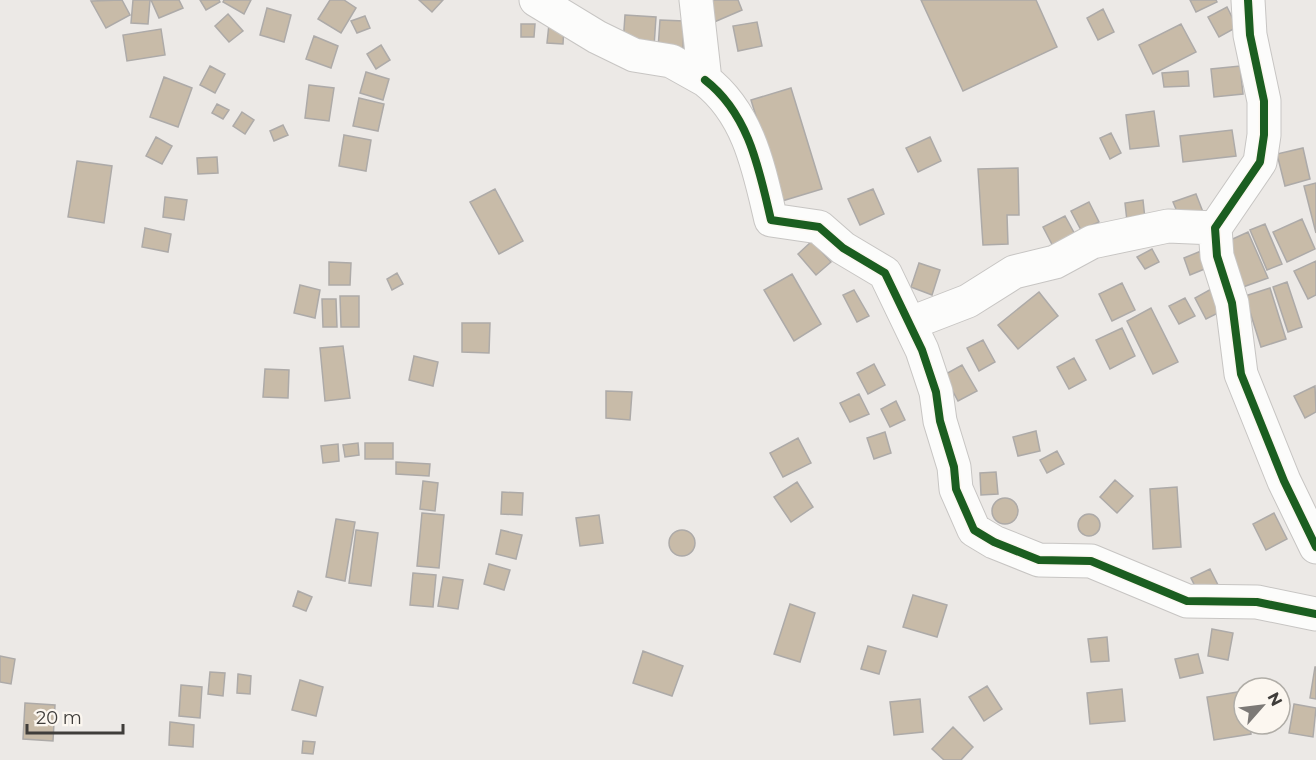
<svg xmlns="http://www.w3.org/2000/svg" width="1316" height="760" font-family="Montserrat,sans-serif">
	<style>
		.building { fill: #c8bba8; stroke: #adaaa8; stroke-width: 1.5 }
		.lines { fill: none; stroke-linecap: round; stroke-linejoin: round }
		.street-casing { stroke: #c7c5c3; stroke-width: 35 }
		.street { stroke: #fcfcfb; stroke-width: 33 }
		.cycleway-casing { stroke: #fcf7f0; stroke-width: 11 }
		.cycleway { stroke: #1b5e20; stroke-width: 8 }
	</style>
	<rect width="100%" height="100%" fill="#ece9e6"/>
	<path class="building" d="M122 0 130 15 106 28 91 1Z
		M133 0H150L148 24 131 23Z
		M151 0H179L183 8 159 18Z
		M200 0H219L220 2 206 10Z
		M224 0H251L244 14 223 2Z
		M330 0H344L356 8 341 33 318 19Z
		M419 0H443L432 12Z
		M702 0H738L742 10 712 23Z
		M921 0H1036L1057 47 963 91Z
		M1190 0H1216L1217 2 1196 12Z
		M1227 7 1237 27 1219 37 1208 17Z
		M267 8 291 15 284 42 260 35Z
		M1103 9 1114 32 1098 40 1087 18Z
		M228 14 243 31 229 42 215 26Z
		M625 15 656 17 654 47 623 44Z
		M365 16 370 28 357 33 351 21Z
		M660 20 684 21 683 49H658Z
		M757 22 762 46 738 51 733 26Z
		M521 24H535L534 37H521Z
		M549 24 564 26 563 44 547 43Z
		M1181 24 1196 52 1153 74 1139 45Z
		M161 29 165 55 127 61 123 35Z
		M314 36 338 46 331 68 306 59Z
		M381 45 390 60 376 69 367 54Z
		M210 66 225 74 215 93 200 85Z
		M1240 66 1243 94 1214 97 1211 69Z
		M1188 71 1189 86 1164 87 1162 73Z
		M366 72 389 79 383 100 360 93Z
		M164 77 192 88 178 127 150 117Z
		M309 85 334 88 329 121 305 118Z
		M791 88 822 189 782 201 751 100Z
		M359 98 384 104 378 131 353 126Z
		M217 104 229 110 223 119 212 113Z
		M1154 111 1159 146 1130 149 1126 115Z
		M242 112 254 120 245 134 233 126Z
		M283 125 288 135 274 141 270 131Z
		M1232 130 1236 156 1183 162 1180 136Z
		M1111 133 1121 153 1110 159 1100 138Z
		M344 135 371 140 366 171 339 166Z
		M156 137 172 146 162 164 146 156Z
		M930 137 941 161 918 172 906 148Z
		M1303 148 1310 179 1285 186 1277 154Z
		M217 157 218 173 198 174 197 158Z
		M77 161 112 166 104 223 68 217Z
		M1018 168 1019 215H1007L1008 244 983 245 978 169Z
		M1316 183V233L1304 186Z
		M495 189 523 241 499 254 470 202Z
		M873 189 884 214 860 225 848 199Z
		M1196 194 1203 212 1181 221 1173 202Z
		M165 197 187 200 184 220 163 217Z
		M1143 200 1145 219 1127 221 1125 203Z
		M1089 202 1099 222 1081 230 1071 211Z
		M1065 216 1078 240 1056 252 1043 227Z
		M1302 219 1315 249 1287 262 1273 232Z
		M1265 224 1282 264 1267 270 1250 230Z
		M145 228 171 234 168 252 142 247Z
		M1248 232 1268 278 1243 287 1224 243Z
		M812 241 831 262 816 275 798 254Z
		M1152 249 1159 262 1145 269 1137 257Z
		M1201 251 1207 268 1190 275 1184 258Z
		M1316 261V295L1308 299 1294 271Z
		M329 262 351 263 350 285H329Z
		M919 263 940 270 932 295 911 287Z
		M397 273 403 284 392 290 387 279Z
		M792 274 821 324 794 341 764 290Z
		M1287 282 1302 327 1288 332 1273 287Z
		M1122 283 1135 310 1112 321 1099 294Z
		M300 285 320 290 315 318 294 313Z
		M1213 288 1224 310 1206 319 1195 298Z
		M1270 288 1286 339 1261 347 1245 296Z
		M854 290 869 316 857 322 843 295Z
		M1039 292 1058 316 1018 349 998 325Z
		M340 296H359V327H341Z
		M1185 298 1195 316 1179 324 1169 306Z
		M322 299H336L337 327H323Z
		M1151 308 1178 362 1153 374 1127 321Z
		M462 323H490L489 353 462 352Z
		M1122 328 1135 356 1110 369 1096 340Z
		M983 340 995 362 979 371 967 348Z
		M343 346 350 398 325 401 320 348Z
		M414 356 438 362 433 386 409 380Z
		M1074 358 1086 380 1069 389 1057 367Z
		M874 364 885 385 868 394 857 373Z
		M962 365 977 391 958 401 944 375Z
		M265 369 289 370 288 398 263 397Z
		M1315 386 1316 412 1305 418 1294 396Z
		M606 391 632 392 630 420 606 418Z
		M859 394 869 414 850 422 840 403Z
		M896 401 905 420 890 427 881 409Z
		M1036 431 1040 451 1018 456 1013 437Z
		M885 432 891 453 874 459 867 438Z
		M798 438 811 463 783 477 770 453Z
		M358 443 359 455 345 457 343 445Z
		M365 443H393V459H365Z
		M338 444 339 461 323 463 321 446Z
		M1057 451 1064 464 1047 473 1040 460Z
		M396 462 430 464 429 476 396 474Z
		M996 472 998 494 981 495 980 473Z
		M1115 480 1133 496 1117 513 1100 497Z
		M423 481 438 483 435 511 420 509Z
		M797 482 813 507 791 522 774 497Z
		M1177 487 1181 547 1153 549 1150 489Z
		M502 492 523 493 522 515 501 514Z
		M992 511a13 13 0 1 1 26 0a13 13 0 1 1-26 0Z
		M422 513 444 515 439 568 417 566Z
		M1274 513 1287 539 1266 550 1253 524Z
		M1078 525a11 11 0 1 1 22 0a11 11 0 1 1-22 0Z
		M599 515 603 543 580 546 576 518Z
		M336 519 355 522 345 581 326 577Z
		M356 530 378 533 371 586 349 583Z
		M501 530 522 535 516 559 496 554Z
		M669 543a13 13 0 1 1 26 0a13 13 0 1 1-26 0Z
		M489 564 510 570 504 590 484 584Z
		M1210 569 1219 587 1200 596 1191 578Z
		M413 573 436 575 433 607 410 605Z
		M443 577 463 580 458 609 438 606Z
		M298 591 312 597 306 611 293 606Z
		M913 595 947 605 937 637 903 627Z
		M790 604 815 613 800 662 774 654Z
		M1212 629 1233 633 1228 660 1208 656Z
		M1107 637 1109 661 1091 662 1088 639Z
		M868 646 886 651 879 674 861 669Z
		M643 651 683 666 672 696 633 683Z
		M1198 654 1203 673 1180 678 1175 659Z
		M0 656 15 659 11 684 0 682Z
		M1315 667H1316V699L1310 698Z
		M210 672 225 673 223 696 208 694Z
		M238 674 251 676 250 694 237 693Z
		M300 680 323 687 316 716 292 710Z
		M181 685 202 687 200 718 179 716Z
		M987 686 1002 709 984 721 969 697Z
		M1122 689 1125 721 1090 724 1087 693Z
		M1244 691V724H1250L1251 734 1214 740 1207 697Z
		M920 699 923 732 894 735 890 702Z
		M25 703 55 705 53 741 23 739Z
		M1294 704 1316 708 1313 737 1289 733Z
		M170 722 194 725 193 747 169 745Z
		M953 727 973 747 961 760H944L932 749Z
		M303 741 315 742 313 754 302 753Z"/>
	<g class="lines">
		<g class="street-casing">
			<path id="street" d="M536 0 597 37 634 55 671 61 705 80 696 0
				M1248 0 1250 35 1264 101V135L1260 162 1215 228 1217 256 1232 303 1241 374 1284 481 1316 547
				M705 80C749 114 759 169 771 220L819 227 843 248 885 273 922 350 936 392 940 421 954 467 956 489 974 530 994 542 1039 560 1091 561 1187 601 1257 602 1316 614
				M911 323 968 301 1014 272 1055 262 1092 242 1168 226 1215 228"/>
		</g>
		<use href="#street" class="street"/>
		<g class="cycleway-casing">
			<path id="cycleway" d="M1248 0 1250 35 1264 101V135L1260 162 1215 228 1217 256 1232 303 1241 374 1284 481 1316 547
				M705 80C749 114 759 169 771 220L819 227 843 248 885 273 922 350 936 392 940 421 954 467 956 489 974 530 994 542 1039 560 1091 561 1187 601 1257 602 1316 614"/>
		</g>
		<use href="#cycleway" class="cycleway"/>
	</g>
	<g transform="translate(1262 706) rotate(62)"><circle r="28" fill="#fcf7f0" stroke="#b0ada7" stroke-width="1.5"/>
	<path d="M0-4.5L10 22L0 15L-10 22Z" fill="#7c7976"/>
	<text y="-9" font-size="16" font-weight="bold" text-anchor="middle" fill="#3f3d3a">N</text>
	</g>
	<path d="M27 724v9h96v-9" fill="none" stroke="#3f3d3a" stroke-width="3"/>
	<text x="36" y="724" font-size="18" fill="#3f3d3a" stroke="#fcf7f0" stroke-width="4.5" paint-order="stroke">20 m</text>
</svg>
